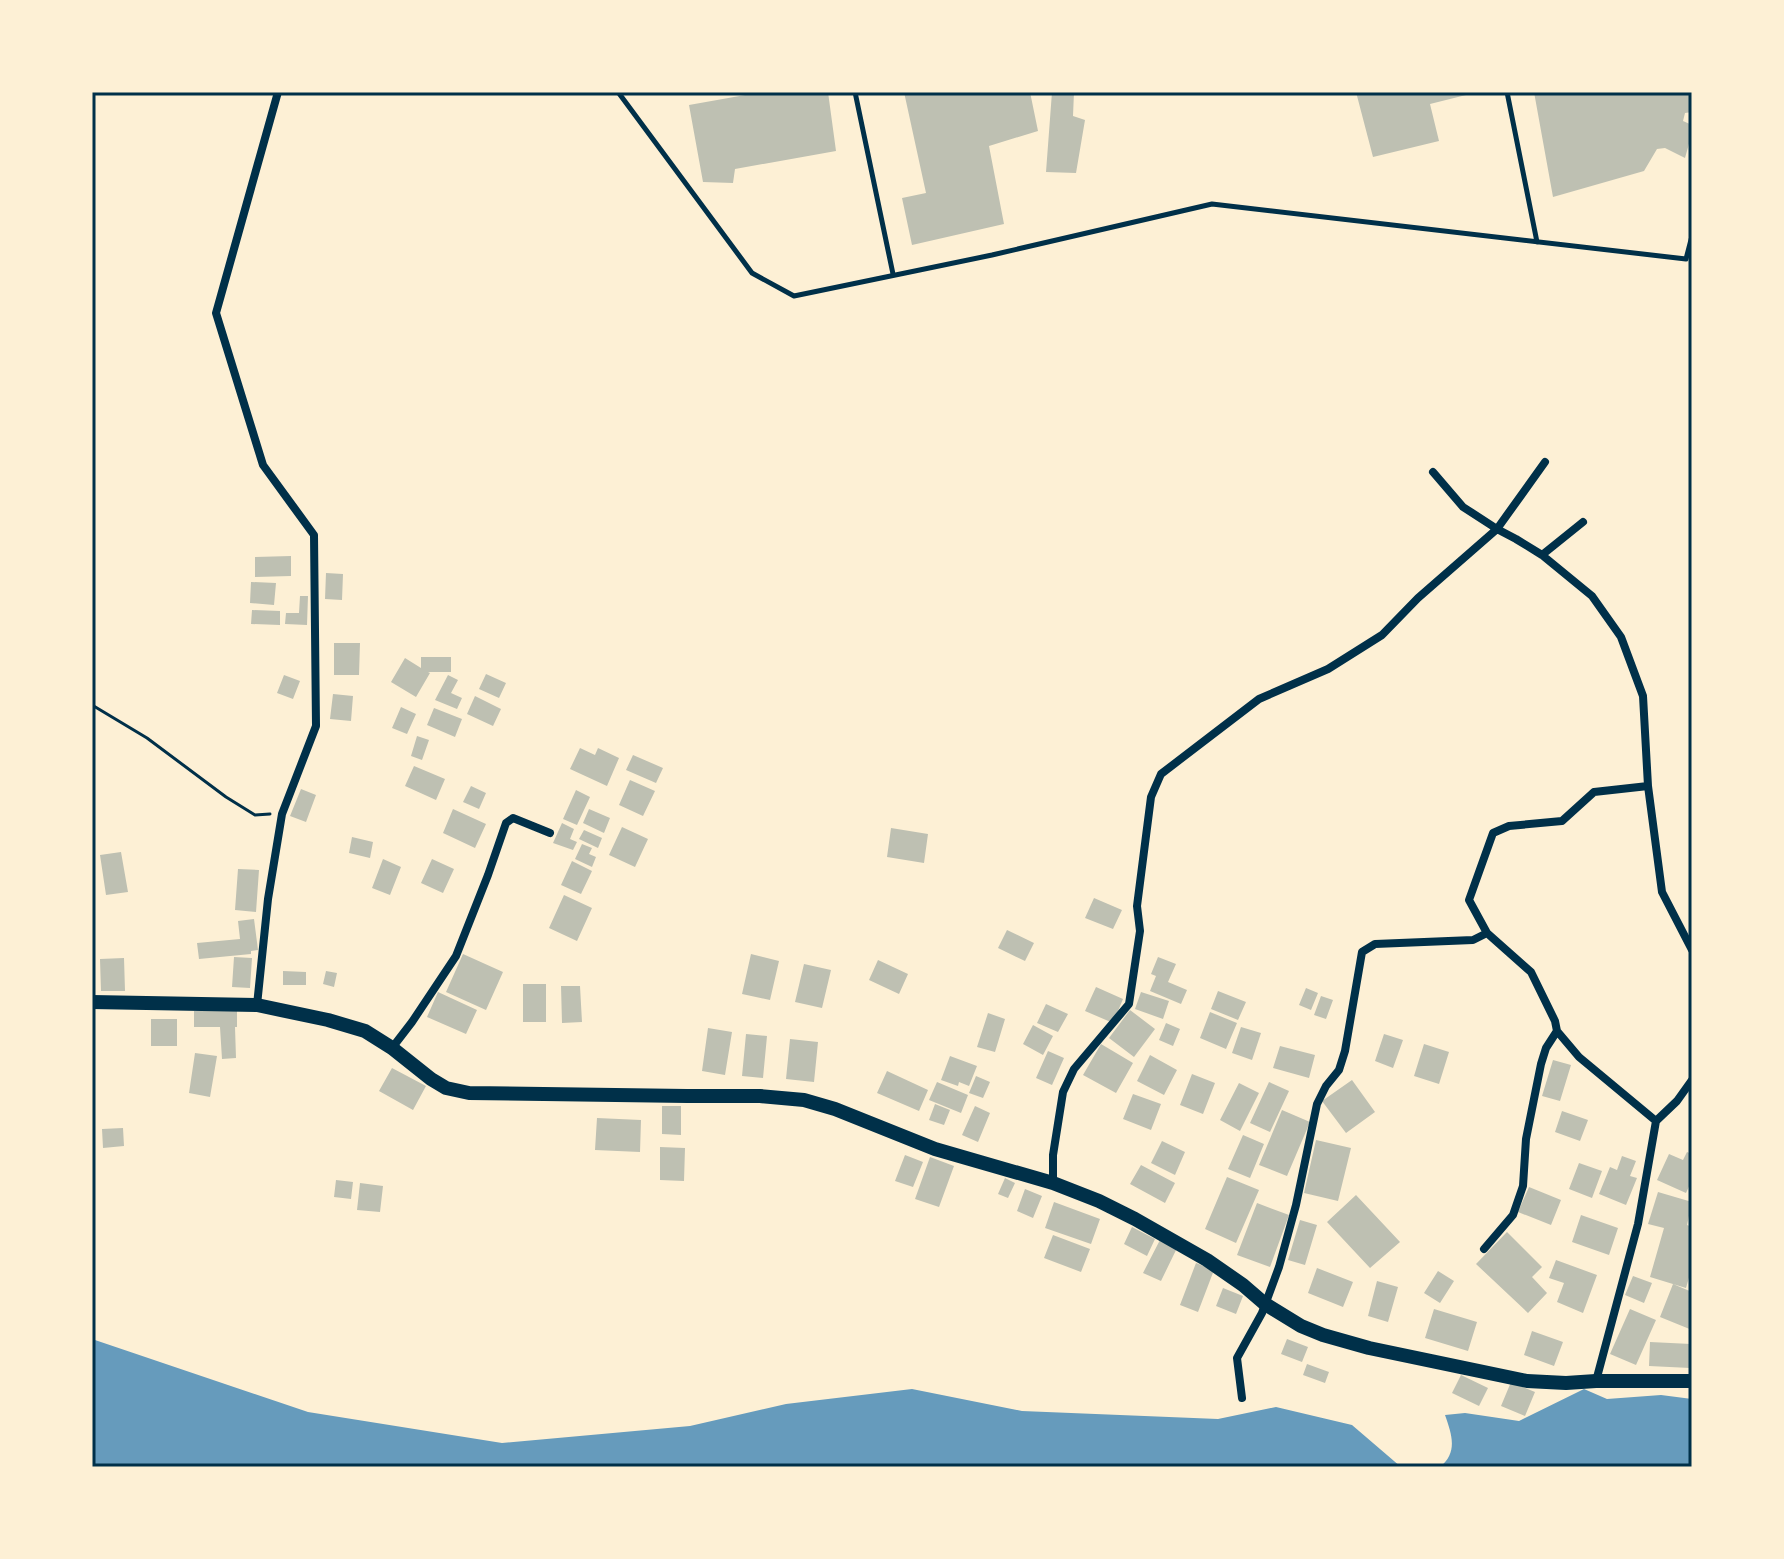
<svg xmlns="http://www.w3.org/2000/svg" width="1784" height="1559" font-family="'IBM Plex Sans',sans-serif">
	<style>
		.water { fill: #669bbc }
		.building { fill: #bec0b2 }
		.lines { fill: none; stroke-linecap: round; stroke-linejoin: round }
		.path { stroke: #003049; stroke-width: 3 }
		.service { stroke: #003049; stroke-width: 5 }
		.minor { stroke: #003049; stroke-width: 8 }
		.secondary { stroke: #003049; stroke-width: 14 }
		.neatline { fill: none; stroke: #003049; stroke-width: 3 }
	</style>
	<rect width="100%" height="100%" fill="#fdf0d5"/>
	<path class="water" d="M92 1339 308 1412 502 1443 690 1426 786 1404 912 1389 1022 1411 1218 1419 1276 1407 1352 1425 1401 1467H92Z
		M1584 1389 1607 1399 1661 1395 1692 1399V1467H1440C1458 1452 1452 1435 1445 1415L1465 1413 1519 1421Z"/>
	<path class="building" d="M762 92H828L836 151 735 169 733 183 703 182 689 105Z
		M904 92H1030L1038 131 989 146 1004 224 912 245 902 198 926 193Z
		M1052 92H1074L1073 116 1085 120 1076 173 1046 172Z
		M1356 92H1474V93L1430 104 1439 141 1373 157Z
		M1534 92H1692V112L1685 113 1683 121 1692 125V133L1685 158 1665 148 1657 149 1644 171 1553 197Z
		M291 556V576L255 577V557Z
		M326 573 343 574 342 600 325 599Z
		M251 582 276 583 274 605 250 603Z
		M300 596H308L307 625 285 624 286 613H299Z
		M252 610 280 611V625L251 624Z
		M334 643H360L359 675H334Z
		M421 657H451V672H428L430 673 416 697 391 682 405 658 421 668Z
		M486 674 506 683 499 698 479 689Z
		M284 675 300 681 293 699 277 693Z
		M448 675 458 680 451 693 462 698 457 709 435 700Z
		M333 694 353 696 351 721 330 719Z
		M475 696 501 709 493 726 467 714Z
		M401 707 416 714 407 734 392 728Z
		M434 708 462 719 455 737 427 725Z
		M417 736 429 740 422 760 411 756Z
		M580 748 595 755 598 748 619 758 607 786 570 769Z
		M633 755 663 768 656 783 626 770Z
		M414 766 445 779 436 800 405 786Z
		M630 780 655 791 643 816 619 805Z
		M471 786 486 793 479 809 463 802Z
		M301 789 316 795 306 822 290 816Z
		M576 790 590 797 577 825 563 819Z
		M453 809 486 824 475 848 443 833Z
		M589 809 610 818 604 833 583 823Z
		M562 823 574 829 570 839 577 842 573 850 553 843Z
		M622 827 648 839 635 867 609 855Z
		M891 828 928 834 924 863 887 857Z
		M584 830 602 838 598 848 579 839Z
		M352 837 373 842 370 858 349 853Z
		M582 844 592 848 589 854 596 857 592 867 575 859Z
		M121 852 128 892 106 895 100 855Z
		M383 859 401 867 390 895 372 888Z
		M432 859 454 869 443 893 421 883Z
		M572 861 592 871 581 894 561 885Z
		M238 869 259 870 256 912 235 910Z
		M564 895 592 908 577 941 549 928Z
		M1094 898 1122 910 1113 929 1085 918Z
		M254 919 258 950 251 951V954L199 959 197 943 240 939 238 921Z
		M1007 930 1034 943 1025 961 998 948Z
		M463 954 503 972 486 1010 446 992Z
		M751 954 779 961 770 1000 742 994Z
		M234 957 252 958 250 988 232 987Z
		M1158 957 1176 964 1168 982 1187 990 1181 1004 1150 991 1156 976 1151 974Z
		M124 958 125 991H101L100 959Z
		M878 960 908 974 899 994 869 980Z
		M804 964 831 970 822 1008 795 1002Z
		M283 971 306 972V985H283Z
		M326 971 337 973 334 987 323 984Z
		M523 984H546V1022H523Z
		M561 986H580L582 1022 562 1023Z
		M1096 987 1123 999 1113 1023 1085 1011Z
		M1306 988 1318 993 1311 1010 1299 1005Z
		M1218 991 1246 1002 1238 1020 1211 1009Z
		M438 992 477 1010 466 1034 427 1017Z
		M1141 992 1169 1001 1163 1019 1135 1009Z
		M1321 996 1333 1000 1326 1019 1314 1015Z
		M1046 1004 1068 1014 1058 1032 1037 1023Z
		M1130 1010 1155 1029 1134 1057 1109 1038Z
		M194 1011H237V1027H235L236 1058 222 1059 220 1027H194Z
		M1210 1012 1237 1023 1226 1049 1200 1038Z
		M988 1013 1005 1019 995 1052 977 1047Z
		M151 1019H177V1046H151Z
		M1166 1023 1180 1029 1173 1046 1159 1040Z
		M1033 1025 1053 1036 1043 1055 1023 1044Z
		M1241 1027 1261 1033 1252 1060 1232 1053Z
		M708 1028 732 1032 725 1075 702 1071Z
		M746 1034 767 1036 763 1078 742 1076Z
		M1384 1034 1403 1040 1393 1068 1375 1061Z
		M790 1039 818 1042 814 1082 786 1079Z
		M1101 1044 1133 1063 1116 1093 1083 1075Z
		M1424 1044 1449 1052 1439 1084 1414 1076Z
		M1280 1046 1315 1055 1309 1078 1273 1068Z
		M1048 1051 1064 1058 1052 1085 1036 1078Z
		M195 1053 217 1056 210 1097 189 1093Z
		M1150 1055 1177 1070 1164 1095 1137 1081Z
		M950 1056 977 1066 969 1086 959 1082 958 1086 941 1080Z
		M1553 1060 1571 1065 1560 1101 1542 1096Z
		M392 1068 426 1086 413 1110 379 1091Z
		M887 1071 928 1090 919 1111 877 1093Z
		M1192 1074 1215 1083 1203 1114 1180 1105Z
		M976 1076 990 1082 983 1098 969 1093Z
		M1352 1080 1375 1112 1346 1133 1322 1101Z
		M937 1082 968 1095 961 1113 929 1100Z
		M1269 1082 1289 1091 1270 1132 1250 1123Z
		M1239 1083 1259 1093 1240 1131 1220 1120Z
		M1133 1094 1161 1104 1151 1130 1123 1119Z
		M935 1104 950 1110 944 1125 929 1120Z
		M662 1106H681V1135L662 1134Z
		M975 1106 990 1113 978 1142 962 1135Z
		M1282 1110 1310 1122 1287 1176 1259 1165Z
		M1562 1111 1588 1120 1580 1141 1555 1132Z
		M597 1118 641 1120 640 1152 595 1150Z
		M123 1128 124 1146 103 1148 102 1129Z
		M1243 1135 1264 1144 1250 1178 1228 1169Z
		M1316 1140 1351 1148 1338 1201 1304 1193Z
		M1162 1141 1185 1152 1175 1175 1151 1163Z
		M660 1147 685 1148 684 1181 660 1180Z
		M1687 1152 1692 1154V1180L1686 1193 1657 1180 1669 1154 1683 1160Z
		M905 1155 923 1162 913 1187 895 1181Z
		M1622 1156 1636 1161 1630 1176 1637 1178 1626 1205 1599 1194 1610 1167 1617 1170Z
		M930 1157 954 1166 939 1207 915 1199Z
		M1579 1163 1602 1171 1592 1198 1569 1189Z
		M1141 1165 1175 1183 1165 1203 1130 1184Z
		M1227 1177 1259 1190 1236 1243 1205 1229Z
		M1005 1178 1015 1183 1008 1198 998 1194Z
		M336 1180 353 1182 351 1199 334 1197Z
		M360 1183 383 1186 380 1212 357 1210Z
		M1529 1187 1561 1200 1551 1225 1518 1212Z
		M1025 1189 1042 1196 1033 1218 1017 1211Z
		M1658 1192 1692 1202 1687 1225 1692 1227V1267L1686 1288 1650 1277 1664 1228 1648 1224Z
		M1356 1195 1400 1242 1370 1268 1327 1222Z
		M1054 1202 1100 1219 1091 1244 1045 1228Z
		M1257 1203 1289 1215 1270 1267 1237 1255Z
		M1581 1215 1618 1228 1609 1255 1572 1242Z
		M1300 1220 1317 1225 1305 1265 1288 1260Z
		M1132 1227 1155 1239 1147 1256 1124 1244Z
		M1507 1232 1542 1267 1532 1277 1547 1293 1528 1313 1476 1264Z
		M1053 1235 1090 1249 1081 1272 1044 1258Z
		M1161 1238 1178 1246 1161 1281 1143 1273Z
		M1556 1260 1597 1275 1583 1313 1557 1302 1564 1283 1549 1278Z
		M1196 1263 1214 1270 1198 1312 1180 1305Z
		M1317 1268 1353 1282 1343 1307 1308 1293Z
		M1438 1271 1454 1281 1440 1303 1424 1293Z
		M1633 1276 1652 1283 1644 1303 1625 1295Z
		M1377 1281 1398 1287 1388 1322 1368 1316Z
		M1673 1284 1692 1292V1330L1660 1317Z
		M1223 1288 1243 1296 1236 1314 1216 1306Z
		M1434 1309 1477 1322 1468 1351 1425 1338Z
		M1630 1309 1656 1320 1636 1365 1610 1354Z
		M1532 1331 1563 1342 1554 1366 1524 1355Z
		M1287 1339 1308 1347 1302 1362 1281 1354Z
		M1650 1342 1691 1344 1690 1368 1649 1366Z
		M1307 1364 1329 1372 1325 1383 1303 1375Z
		M1461 1375 1488 1388 1479 1406 1452 1393Z
		M1511 1382 1535 1392 1525 1416 1501 1406Z"/>
	<g class="lines">
		<path class="path" d="M92 705 147 738 226 797 255 815 270 814"/>
		<path class="service" d="M618 92 752 273 794 296 992 255 1212 204 1686 259 1692 236
			M855 92 893 274
			M1507 92 1537 242"/>
		<path class="minor" d="M1433 472 1463 507 1497 529 1545 462
			M1542 555 1583 522
			M1648 786 1594 792 1562 821 1509 826 1493 833 1469 900 1487 933 1531 972 1555 1021 1557 1031 1579 1057 1656 1121
			M257 1005 268 899 282 814 316 726 314 535 263 465 216 313 278 92
			M392 1048 412 1022 456 956 488 875 506 823 513 818 550 833
			M1053 1183V1155L1063 1092 1074 1069 1129 1004 1140 931 1137 906 1151 797 1161 774 1259 699 1328 669 1382 635 1418 598 1497 529 1516 539 1542 555 1592 596 1621 637 1643 696 1648 786 1662 892 1692 950
			M1484 1249 1513 1215 1523 1186 1526 1139 1541 1064 1546 1048 1557 1031
			M1596 1381 1638 1224 1656 1121 1677 1101 1692 1080
			M1242 1398 1237 1358 1262 1313 1279 1267 1296 1205 1317 1104 1326 1086 1339 1070 1345 1051 1362 952 1375 944 1473 940 1487 933"/>
		<path class="secondary" d="M92 1002 257 1005 328 1020 365 1031 392 1048 431 1079 446 1088 469 1093 687 1096H760L804 1100 835 1109 935 1149 1053 1183 1099 1201 1135 1219 1207 1260 1243 1285 1265 1304 1301 1326 1323 1335 1369 1348 1527 1381 1566 1383 1596 1381H1692"/>
	</g>
	<rect width="1784" height="1559" fill="none" stroke="#fdf0d5" stroke-width="188"/>
	<rect x="94" y="94" width="1596" height="1371" class="neatline"/>
</svg>
